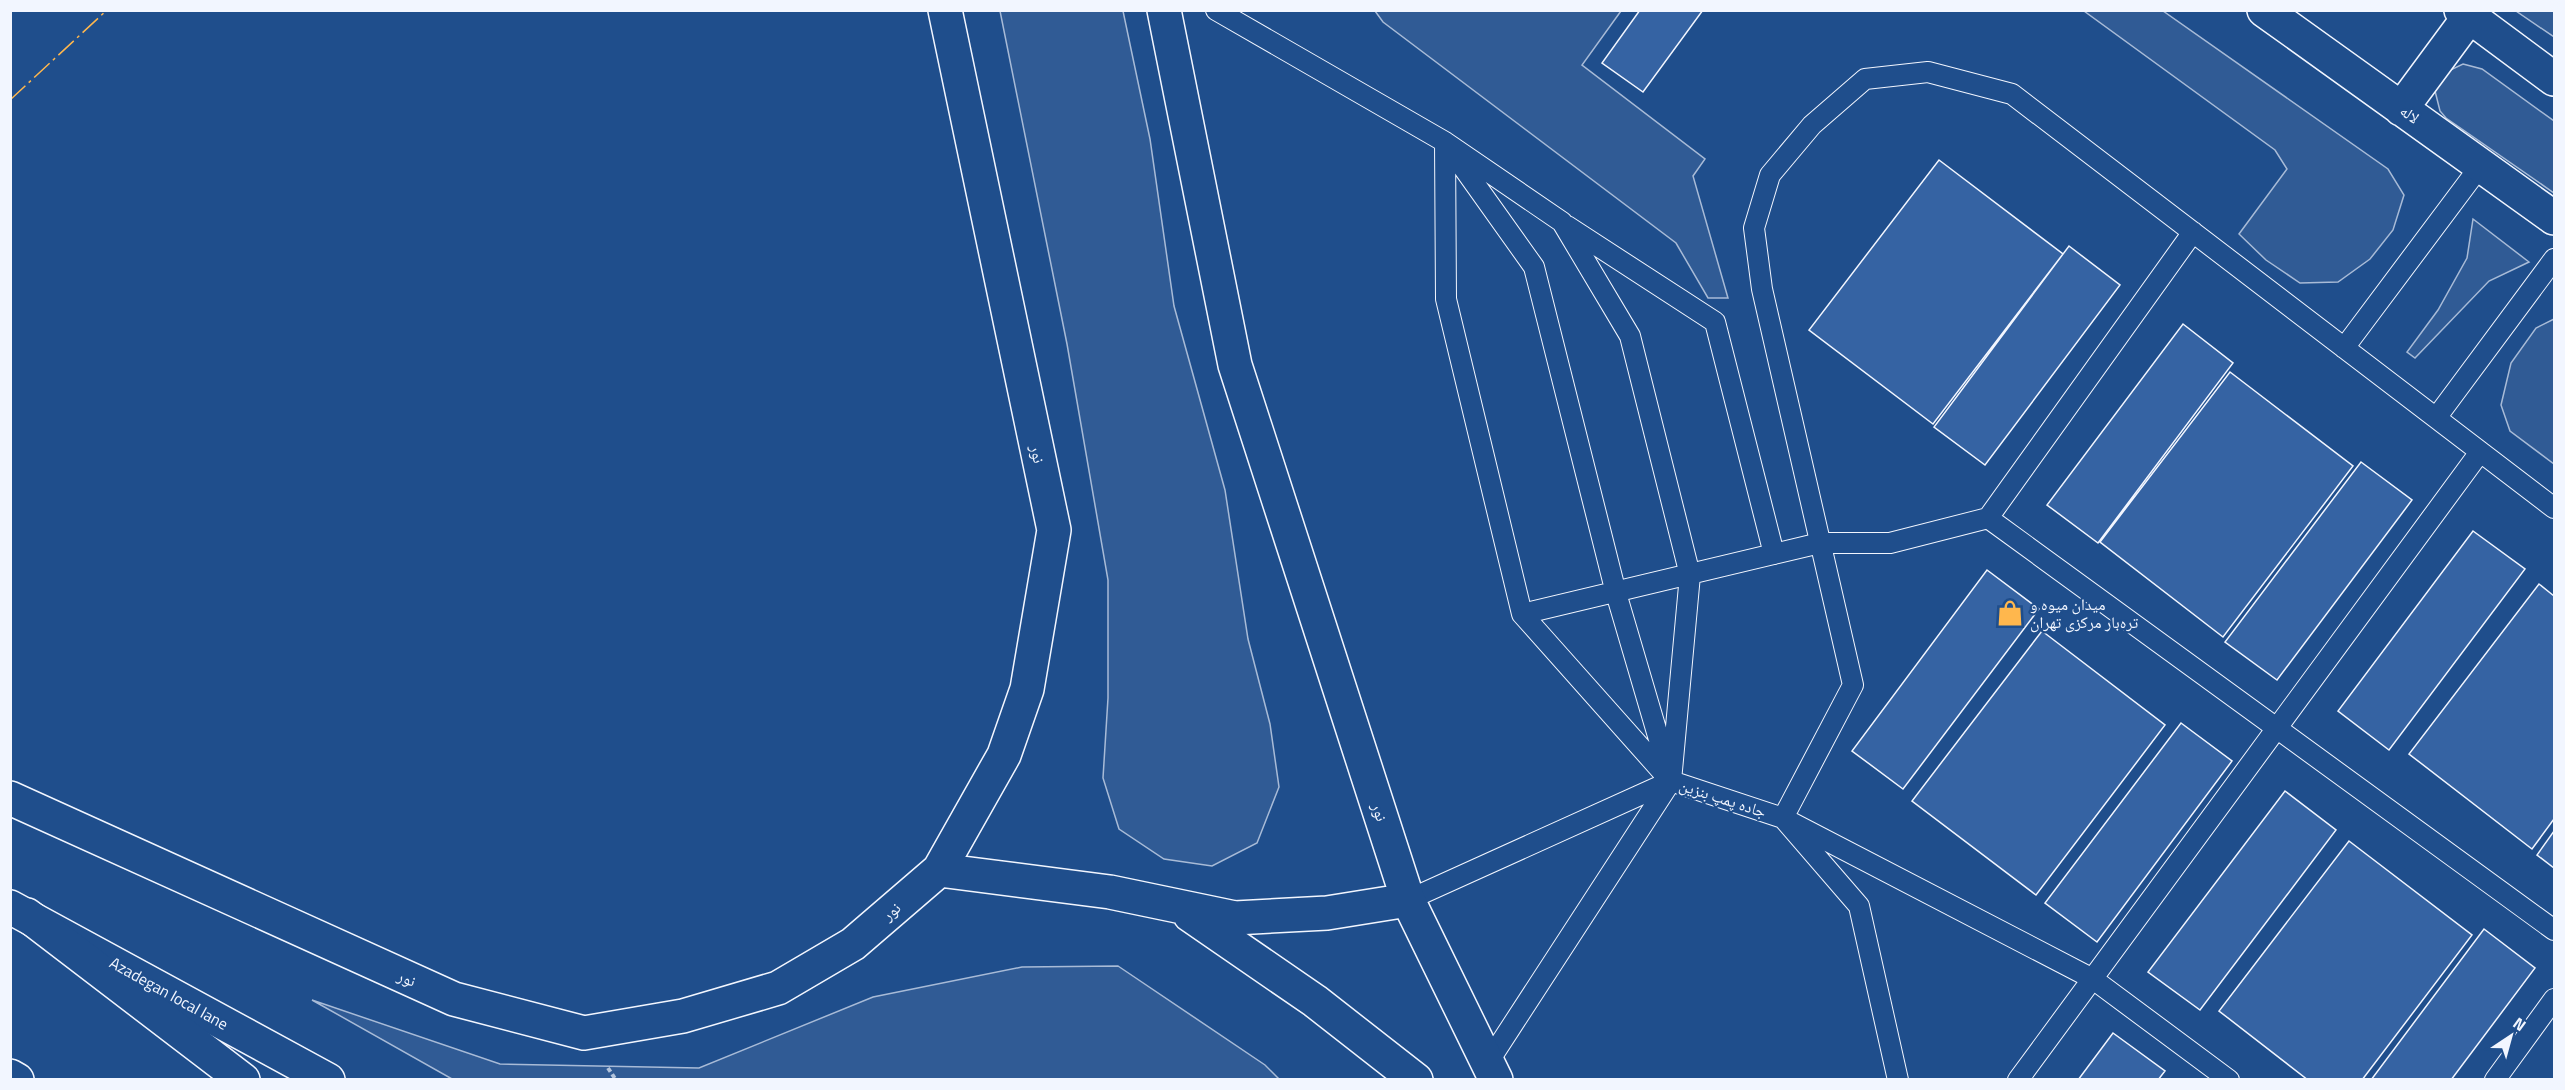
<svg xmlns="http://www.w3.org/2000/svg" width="2565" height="1090" font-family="'Titillium Web','Noto Naskh Arabic',sans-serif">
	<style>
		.built { fill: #305b95; stroke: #a8bbd7; stroke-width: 1.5 }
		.building { fill: #3563a3; stroke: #f2f6ff; stroke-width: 1.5 }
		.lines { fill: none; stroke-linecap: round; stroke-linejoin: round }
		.lane-casing { stroke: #f2f6ff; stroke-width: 22 }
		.secondary-casing { stroke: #f2f6ff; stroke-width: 36 }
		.primary-casing { stroke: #f2f6ff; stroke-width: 36 }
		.highway-casing { stroke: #f2f6ff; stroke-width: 36 }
		.path { stroke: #b3c4dc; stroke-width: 4; stroke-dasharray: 4.5 3; stroke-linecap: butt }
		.lane { stroke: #1f4e8c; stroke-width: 20 }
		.secondary { stroke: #1f4e8c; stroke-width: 33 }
		.primary { stroke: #1f4e8c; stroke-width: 33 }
		.highway { stroke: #1f4e8c; stroke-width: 33 }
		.power { stroke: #ffb74d; stroke-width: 1.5; stroke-dasharray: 21 4.5 3 4.5; stroke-linecap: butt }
		.labels { text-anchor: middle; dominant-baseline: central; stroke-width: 4.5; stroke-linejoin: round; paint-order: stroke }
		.street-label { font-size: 16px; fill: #f2f6ff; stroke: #1f4e8c }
		.poi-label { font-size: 16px; fill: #f2f6ff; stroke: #1f4e8c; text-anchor: start }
	</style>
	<rect width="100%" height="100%" fill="#1f4e8c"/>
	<path class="built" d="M1000 11H1123L1150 139 1174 306 1225 490 1248 639 1270 724 1279 787 1257 843 1212 866 1164 859 1119 829 1103 778 1108 698V580L1067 344Z
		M1375 11H1621L1582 65 1705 159 1693 176 1728 298H1708L1676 243 1383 22Z
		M2084 11H2163L2388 169 2404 195 2393 230 2370 259 2338 282 2300 283 2266 260 2239 234 2287 169 2275 150Z
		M2516 11H2554V38V37Z
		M2463 64 2482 69 2554 121V193L2446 118 2440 111 2435 91 2438 81 2444 73Z
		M2473 219 2529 262 2489 281 2415 358 2407 352 2438 310 2467 258Z
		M2554 319V464L2510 431 2501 405 2511 363 2536 328Z
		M1118 966 1265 1065 1279 1079H452L312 1000 500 1064 699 1068 873 997 1022 967Z"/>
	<path class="building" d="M1640 10H1703L1643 92 1602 63Z
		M1939 160 2063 254 1933 424 1809 330Z
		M2069 246 2120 285 1985 465 1934 427Z
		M2183 324 2233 363 2098 543 2047 505Z
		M2230 372 2353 466 2223 637 2100 542Z
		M2361 462 2412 500 2277 680 2225 642Z
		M2473 531 2525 569 2389 750 2338 711Z
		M1987 570 2039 609 1903 789 1852 751Z
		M2539 584 2554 596V819L2532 849 2409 754Z
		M2042 631 2165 725 2036 895 1912 801Z
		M2181 723 2232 761 2097 942 2045 903Z
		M2285 791 2336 830 2200 1010 2148 972Z
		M2554 831V868L2537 855Z
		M2349 841 2472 935 2362 1080H2308L2219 1011Z
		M2484 929 2535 968 2451 1080H2371Z
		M2113 1033 2165 1071 2158 1080H2078Z"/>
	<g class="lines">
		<g class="lane-casing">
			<path id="lane" d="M1216 10 1445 142 1534 267 1616 593 1668 770
				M1445 142 1562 222 1630 336 1690 575 1671 781 1487 1064
				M1445 142 1446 299 1522 614 1667 777
				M1567 226 1715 322 1774 554
				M2344 348 2481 165
				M2436 418 2554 259
				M1988 518 2193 232
				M1522 614 1820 543H1890L1988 518 2554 930
				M1671 781 1783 818 1859 906 1898 1080
				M1408 900 1671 781
				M2018 1080 2480 452
				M2229 1080 2093 979 1783 818 1853 685 1762 289 1754 228 1770 175 1812 125 1865 79 1928 72 2012 94 2554 508
				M2495 1080 2554 999"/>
		</g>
		<g class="secondary-casing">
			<path id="secondary" d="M1164 10 1235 365 1408 900 1496 1080
				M2264 10 2554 218
				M2461 10 2554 79
				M2401 109 2469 17
				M10 798 454 999 584 1033 683 1016 778 988 853 944 939 870 1004 755 1027 689 1054 530 945 10
				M939 870 1110 892 1235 918 1327 913 1408 900
				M1190 915 1315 1001 1416 1080"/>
		</g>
		<g class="primary-casing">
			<path id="primary" d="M10 907 328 1080"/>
		</g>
		<g class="highway-casing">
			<path id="highway" d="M27 915 243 1080
				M10 1076 17 1080"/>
		</g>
		<path class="path" d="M608 1068 616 1080"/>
		<use href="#lane" class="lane"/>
		<use href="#secondary" class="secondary"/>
		<use href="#primary" class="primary"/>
		<use href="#highway" class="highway"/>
		<path class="power" d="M10 100 107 10"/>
	</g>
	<defs>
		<g id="shop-bare" transform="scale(2.07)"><path d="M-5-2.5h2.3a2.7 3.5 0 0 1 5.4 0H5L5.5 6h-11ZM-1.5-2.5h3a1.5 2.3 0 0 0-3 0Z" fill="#ffb74d" stroke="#1f4e8c" stroke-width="2.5" paint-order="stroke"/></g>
	</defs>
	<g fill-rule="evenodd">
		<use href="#shop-bare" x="2010" y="613"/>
	</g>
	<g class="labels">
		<g class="street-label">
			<text transform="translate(2410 114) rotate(36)">لاله</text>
			<text transform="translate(1038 454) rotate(78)">نور</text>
			<text transform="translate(1723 798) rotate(18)">جاده پمپ بنزین</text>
			<text transform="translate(1380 812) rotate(72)">نور</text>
			<text transform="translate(891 911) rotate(-41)">نور</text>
			<text transform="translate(407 978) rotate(24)">نور</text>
			<text transform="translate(169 993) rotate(29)">Azadegan local lane</text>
		</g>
		<g class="poi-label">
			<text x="2030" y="604">میدان میوه و<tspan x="2030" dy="18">تره‌بار مرکزی تهران</tspan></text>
		</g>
	</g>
	<rect width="2565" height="1090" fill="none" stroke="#f2f6ff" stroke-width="24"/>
	<g transform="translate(2511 1036) rotate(36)" stroke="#1f4e8c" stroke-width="4.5" paint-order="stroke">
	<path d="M0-4.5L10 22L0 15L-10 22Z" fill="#f2f6ff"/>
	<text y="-9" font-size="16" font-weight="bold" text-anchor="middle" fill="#f2f6ff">N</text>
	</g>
</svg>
